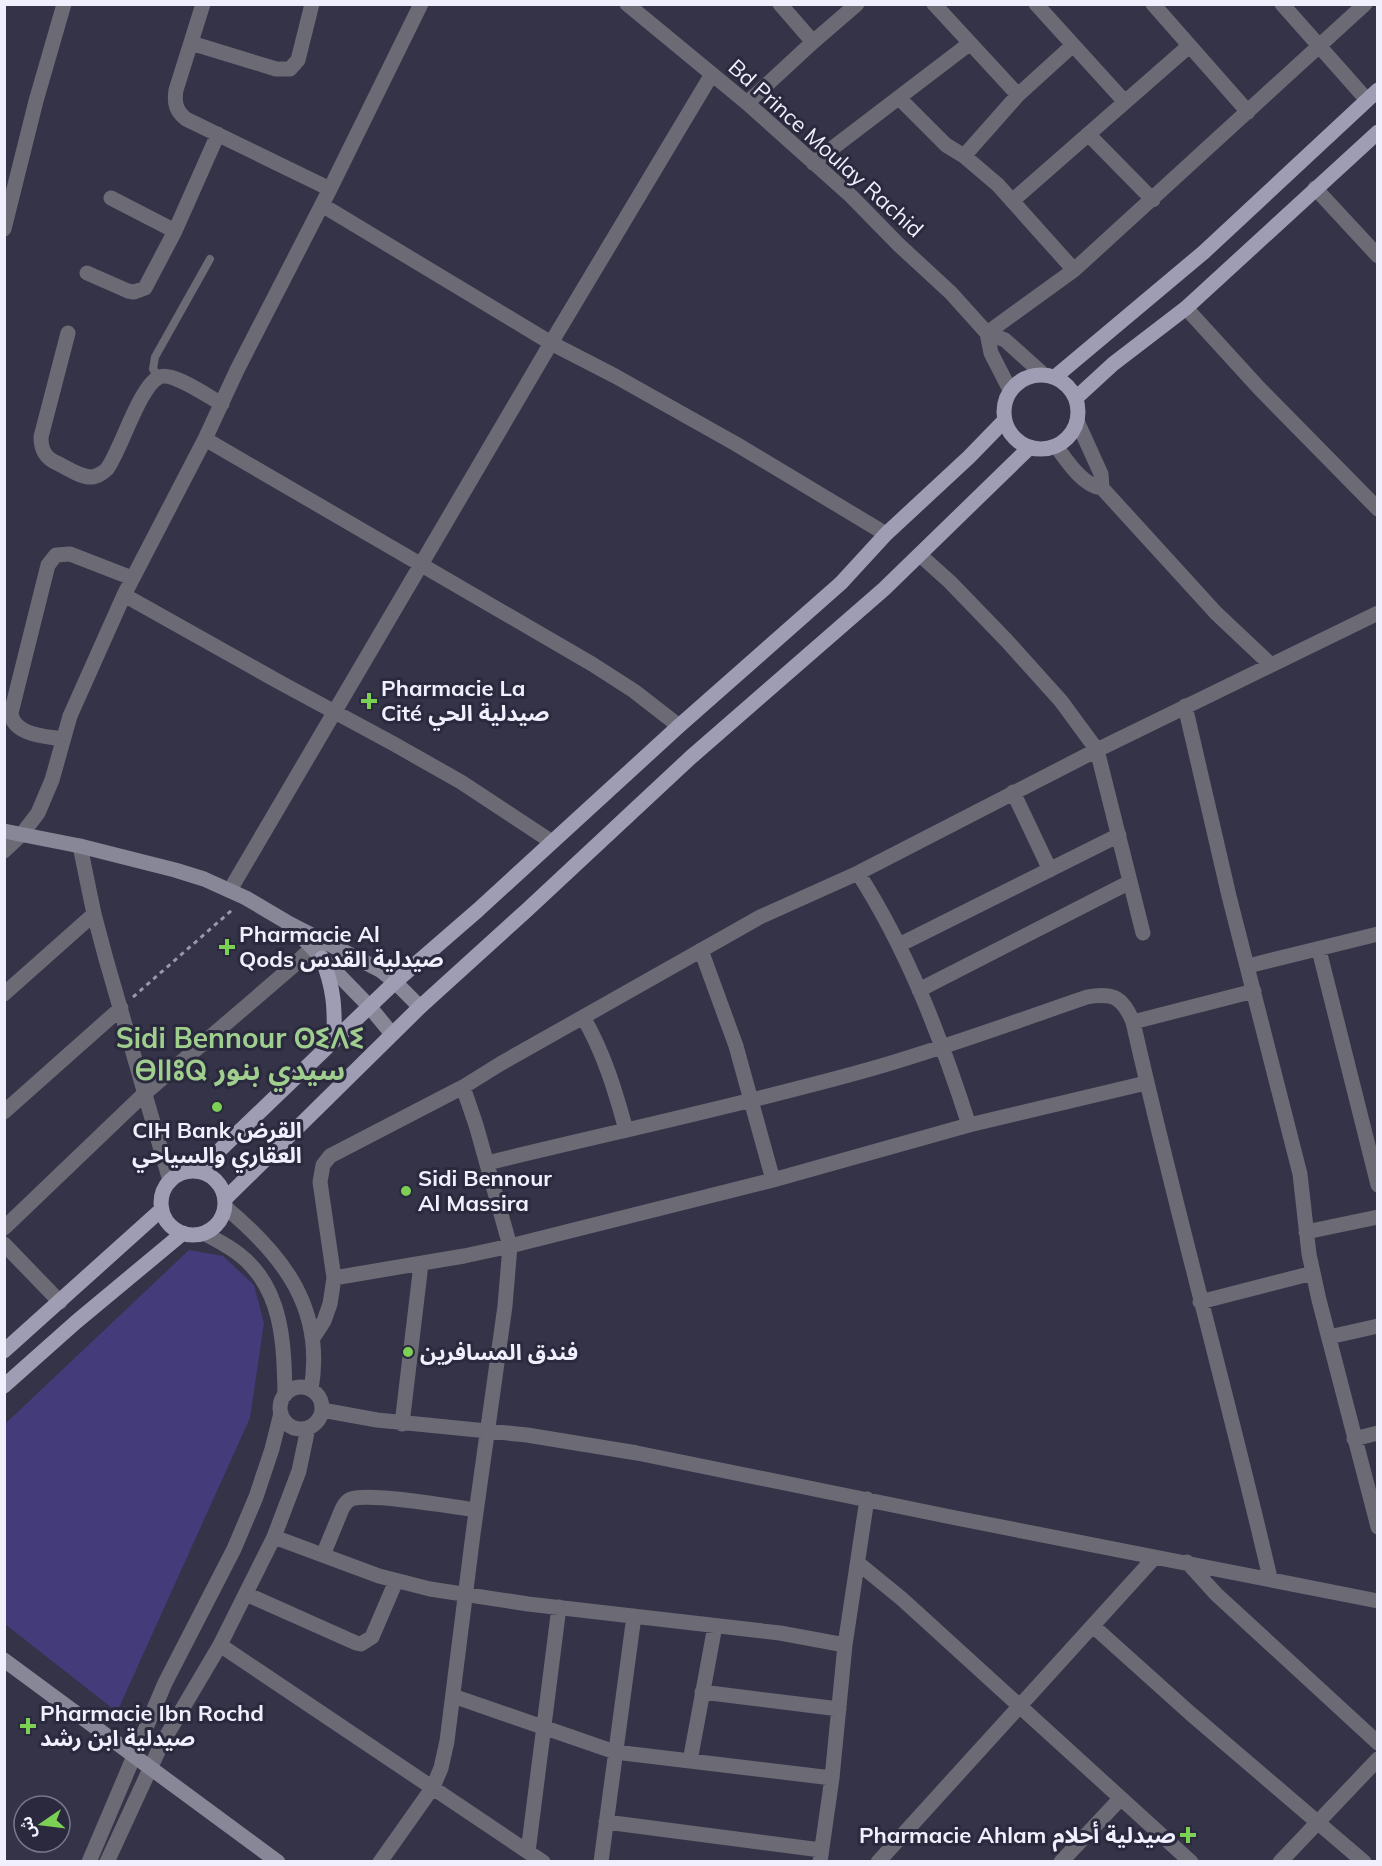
<svg xmlns="http://www.w3.org/2000/svg" width="1382" height="1866" font-family="Mulish,'Noto Sans Arabic','Noto Sans Tifinagh',sans-serif">
	<style>
		.green { fill: #443b7a }
		.lines { fill: none; stroke-linecap: round; stroke-linejoin: round }
		.path { stroke: #9998aa; stroke-width: 3; stroke-dasharray: 4.5 4.5; stroke-linecap: butt }
		.service { stroke: #6b6a75; stroke-width: 8 }
		.minor { stroke: #6b6a75; stroke-width: 15 }
		.secondary { stroke: #888798; stroke-width: 15 }
		.primary { stroke: #9e9db3; stroke-width: 15 }
		.poi-dot { fill: #7cd155; stroke: #2a293d; stroke-width: 2 }
		.labels { text-anchor: middle; dominant-baseline: central; stroke-width: 6; stroke-linejoin: round; paint-order: stroke }
		.street-label { font-size: 22px; fill: #efeffd; stroke: #2a293d }
		.poi-label { font-size: 22px; font-weight: bold; fill: #efeffd; stroke: #2a293d; text-anchor: start }
		.district-label { font-size: 28px; font-weight: bold; fill: #a0ce8e; stroke: #2a293d }
	</style>
	<rect width="100%" height="100%" fill="#343348"/>
	<path class="green" d="M189 1250 223 1256 254 1285 264 1323 250 1418 117 1712 5 1624V1424Z"/>
	<g class="lines">
		<path class="path" d="M133 997 232 910"/>
		<path class="service" d="M159 377 153 369 155 357 210 259"/>
		<path class="minor" d="M203 4 176 90C174 103 176 111 186 119L330 189
			M627 4 747 103 851 196 899 245 951 293 987 333 1074 270 1365 4
			M780 4 813 42
			M934 4 1018 95
			M1036 4 1125 102
			M1153 4 1248 112
			M1282 4 1367 100
			M191 43 276 69H290L298 60 312 4
			M899 98 946 145 964 156 998 185 1074 270
			M747 103 813 42 857 4
			M1088 134 1153 200
			M964 156 1018 95 1073 45
			M813 163 969 44
			M1315 188 1378 256
			M111 198 175 231
			M1012 201 1189 46
			M322 205 551 343 615 376 736 444 886 534
			M4 229 36 101 64 4
			M87 273 128 291 134 292 145 288 175 231 218 134
			M1186 308 1259 388 1378 509
			M68 333 41 437C41 450 45 458 57 463 67 468 80 477 91 477 96 477 103 473 107 469 121 450 139 387 159 377 172 371 209 397 222 404
			M1010 390 991 353 987 333 1005 340 1043 374
			M205 439 592 664 634 691 679 726
			M1056 446C1067 461 1083 486 1102 488L1101 474 1077 421
			M1102 488 1216 613 1270 664
			M920 555 950 582 1007 641 1061 701 1097 750 1143 933
			M124 595 281 683 394 744 461 782 552 842
			M1185 706 1229 896 1300 1174 1309 1254 1319 1300 1378 1527
			M62 739C45 736 13 735 11 713L48 565 56 555 70 554 132 578
			M1013 792 1050 870
			M80 846 94 914 106 959 170 1181
			M4 851 22 834 38 813 52 780 70 716 124 595 205 439 237 370 330 189 421 4
			M858 873C908 951 941 1038 969 1125
			M230 890 551 343 712 74
			M899 945 1119 835
			M701 950 736 1046 773 1180
			M1319 950 1378 1185
			M1248 966 1378 934
			M919 990 1130 882
			M4 994 94 914
			M583 1017C604 1053 615 1090 626 1130
			M1133 1022 1254 991
			M4 1112 121 1008
			M487 1163C614 1132 742 1105 867 1070 942 1049 1014 1022 1087 997 1114 992 1123 998 1133 1022 1175 1209 1227 1392 1270 1578
			M225 1207C284 1256 325 1309 311 1390
			M4 1228 144 1094 293 966 321 939
			M1306 1232 1378 1217
			M204 1233C216 1240 229 1246 240 1255 283 1289 284 1344 285 1395
			M4 1244 60 1302
			M334 1278 464 1256 510 1246 773 1180 969 1125 1146 1083
			M1200 1302 1313 1273
			M1329 1337 1378 1326
			M313 1338 324 1321 330 1304 334 1278 320 1182 323 1165 330 1156 463 1087 500 1064 760 917 858 873 1097 750 1378 613
			M280 1408a21 21 0 1 1 42 0a21 21 0 1 1-42 0Z
			M322 1410 377 1420 527 1435 637 1453 956 1518 1378 1601
			M402 1424 421 1264
			M1354 1439 1378 1433
			M274 1537 379 1576 430 1589 528 1604 780 1633 845 1645
			M323 1555 342 1509C345 1504 346 1501 351 1499 371 1492 452 1507 476 1510
			M1187 1562 1216 1594 1378 1743
			M858 1563 902 1599 1191 1862
			M246 1594 356 1643 361 1644 372 1637 396 1581
			M1093 1626 1191 1714 1364 1862
			M220 1645 543 1862
			M702 1692 839 1709
			M453 1696 615 1752 832 1778
			M690 1761 715 1626
			M606 1822 821 1850
			M528 1852 559 1607
			M89 1862 165 1683 234 1549 256 1497 272 1449 281 1413
			M107 1862 161 1745 220 1645 274 1537 299 1471 308 1428
			M380 1862 433 1787 441 1768 447 1741 473 1534 505 1306 510 1246 476 1125 463 1087
			M601 1862 634 1616
			M820 1862 832 1778 845 1645 867 1499
			M878 1862 1155 1557
			M1061 1862 1120 1799
			M1280 1862 1378 1759"/>
		<path class="secondary" d="M4 831 80 846 175 870 204 879 246 898 290 924 380 970 395 982 420 1007
			M296 931 369 1006 392 1034
			M4 1660 278 1862"/>
		<path class="primary" d="M1004 412a37 37 0 1 1 74 0a37 37 0 1 1-74 0Z
			M1055 377 1204 252 1378 90
			M1076 398 1113 364 1186 308 1378 132
			M322 958C334 989 335 1007 334 1041
			M198 1171 395 982 478 910 679 726 841 583 886 534 969 457 1005 420
			M161 1203a32 32 0 1 1 64 0a32 32 0 1 1-64 0Z
			M225 1199 420 1007 527 910 690 758 884 589 1029 448
			M4 1351 162 1209
			M4 1386 76 1322 183 1233"/>
	</g>
	<g class="poi-dot">
		<path d="M366 692h6v6h6v6h-6v6h-6v-6h-6v-6h6z"/>
		<path d="M224 938h6v6h6v6h-6v6h-6v-6h-6v-6h6z"/>
		<circle cx="217" cy="1107" r="6"/>
		<circle cx="406" cy="1191" r="6"/>
		<circle cx="408" cy="1352" r="6"/>
		<path d="M25 1717h6v6h6v6h-6v6h-6v-6h-6v-6h6z"/>
		<path d="M1185 1826h6v6h6v6h-6v6h-6v-6h-6v-6h6z"/>
	</g>
	<g class="labels">
		<g class="street-label">
			<text transform="translate(826 148) rotate(42)">Bd Prince Moulay Rachid</text>
		</g>
		<g class="poi-label">
			<text x="381" y="688">Pharmacie La<tspan x="381" dy="25">Cité صيدلية الحي</tspan></text>
			<text x="239" y="934">Pharmacie Al<tspan x="239" dy="25">Qods صيدلية القدس</tspan></text>
			<text x="217" y="1130" text-anchor="middle">CIH Bank القرض<tspan x="217" dy="25">العقاري والسياحي</tspan></text>
			<text x="418" y="1178">Sidi Bennour<tspan x="418" dy="25">Al Massira</tspan></text>
			<text x="420" y="1352">فندق المسافرين</text>
			<text x="40" y="1713">Pharmacie Ibn Rochd<tspan x="40" dy="25">صيدلية ابن رشد</tspan></text>
			<text x="1176" y="1835" text-anchor="end">Pharmacie Ahlam صيدلية أحلام</text>
		</g>
		<g class="district-label">
			<text x="240" y="1037">Sidi Bennour ⵙⵉⴷⵉ<tspan x="240" dy="32">ⴱⵏⵏⵓⵕ سيدي بنور</tspan></text>
		</g>
	</g>
	<rect width="1382" height="1866" fill="none" stroke="#efeffd" stroke-width="12"/>
	<g transform="translate(42 1824) rotate(256)"><circle r="28" fill="#2a293d" stroke="#79788a" stroke-width="1.5"/>
	<path d="M0-4.5L10 22L0 15L-10 22Z" fill="#7cd155"/>
	<text y="-9" font-size="16" font-weight="bold" text-anchor="middle" fill="#efeffd">ش</text>
	</g>
</svg>
